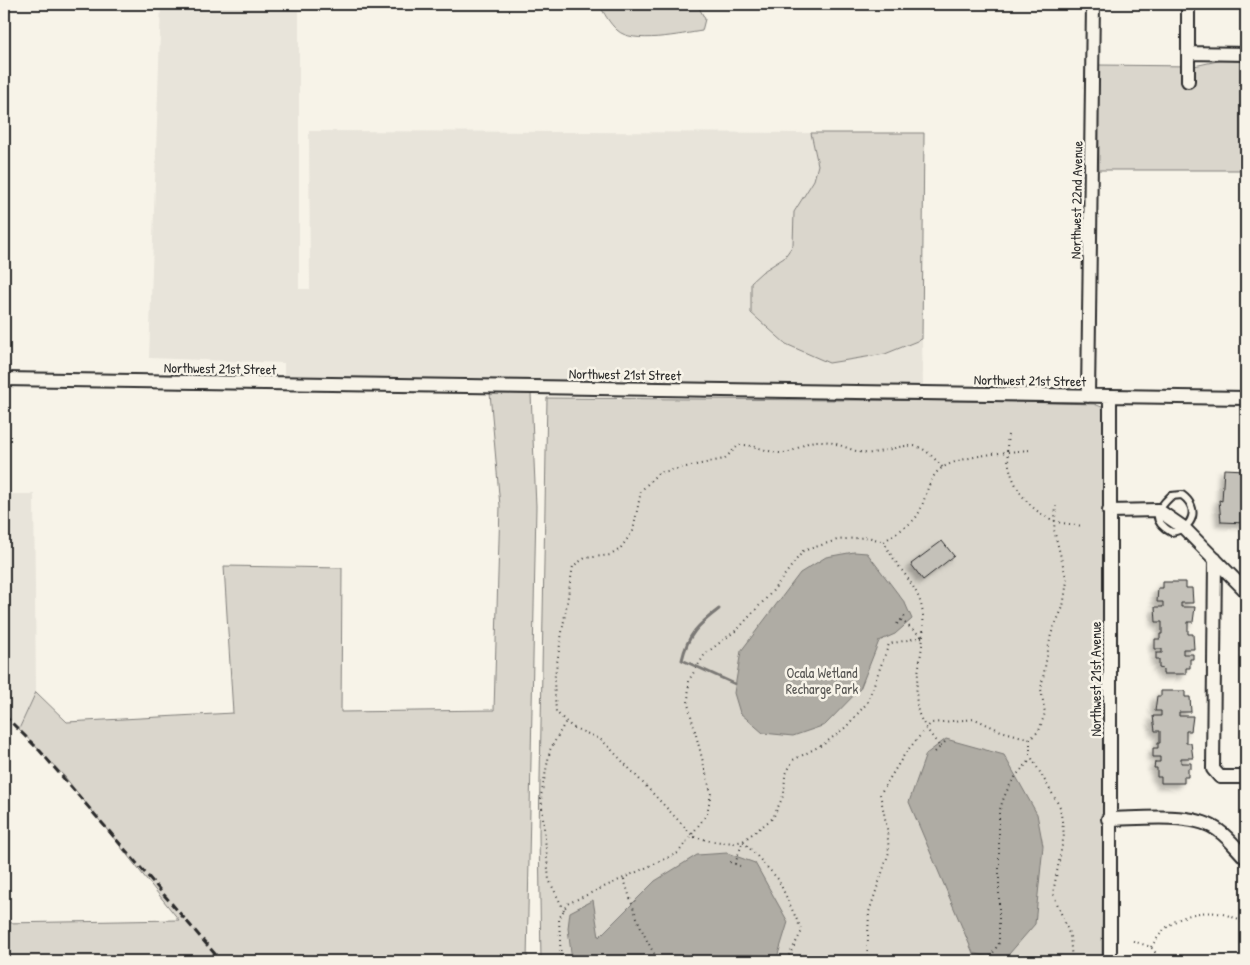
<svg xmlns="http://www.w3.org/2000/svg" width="1250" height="965" font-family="'Patrick Hand',sans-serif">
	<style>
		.built { fill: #e8e4da }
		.green { fill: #dad6cc; stroke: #82807c }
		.water { fill: #afaca4; stroke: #7a7874 }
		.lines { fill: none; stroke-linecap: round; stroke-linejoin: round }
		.stream { stroke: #7a7874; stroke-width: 3 }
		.building { fill: #c4c1b9; stroke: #2b2b2b; filter: url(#shadow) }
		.lane-casing { stroke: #2b2b2b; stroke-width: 10 }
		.street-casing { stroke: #2b2b2b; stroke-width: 16 }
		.path { stroke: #2b2b2b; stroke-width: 2; stroke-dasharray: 1 4; stroke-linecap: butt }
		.lane { stroke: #f7f3e8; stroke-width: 6 }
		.street { stroke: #f7f3e8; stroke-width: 12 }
		.rail { stroke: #2b2b2b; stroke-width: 3; stroke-dasharray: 8 4; stroke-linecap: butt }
		.labels { text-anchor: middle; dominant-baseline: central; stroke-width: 5; stroke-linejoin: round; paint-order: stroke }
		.street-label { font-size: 14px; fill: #2b2b2b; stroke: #f7f3e8 }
		.park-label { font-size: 14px; fill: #575653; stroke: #f7f3e8 }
	</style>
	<defs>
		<filter id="shadow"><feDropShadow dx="-4.5" dy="4.5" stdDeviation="2.5" flood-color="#0004"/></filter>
	</defs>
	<rect width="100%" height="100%" fill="#f7f3e8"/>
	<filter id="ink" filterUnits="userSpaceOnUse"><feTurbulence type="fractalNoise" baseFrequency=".02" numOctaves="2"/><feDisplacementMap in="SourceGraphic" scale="10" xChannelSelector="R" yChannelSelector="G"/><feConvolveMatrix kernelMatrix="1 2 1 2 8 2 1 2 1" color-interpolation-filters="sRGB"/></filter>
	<g filter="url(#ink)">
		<path class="built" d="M161 4H299V289H310L309 131 811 133 818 165 814 180 794 212 793 245 784 258 762 272 885 354 922 339 923 387 284 377V363L149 358Z
			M4 494H34L36 692 19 729 4 712Z"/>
		<path class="green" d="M599 4H697L705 19 702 31C682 34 632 45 617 30 609 23 604 13 599 4Z
			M1246 55V170H1099L1098 65 1194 66Z
			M811 133H924L922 339 885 354 829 363 786 344 751 313V282L762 272 784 258 793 245 794 212 814 180 818 165Z
			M490 393 531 394 536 506 527 961H4V923L179 920 65 777 19 729 36 692 67 722 233 713 224 566 342 568 341 712 494 710 500 506Z
			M547 398 982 401 1094 404 1102 407 1106 420 1102 961H541L539 834Z"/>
		<path class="water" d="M854 552 867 553 905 603 912 619 895 634 879 641 860 689 825 725 793 736 763 733 740 713 734 693 741 651 800 573 826 557Z
			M946 739 1004 755 1037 814 1043 846 1035 924 1003 961 973 953 909 802 926 754Z
			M727 853 755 863 788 922 776 961H572L568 928 570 912 593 900 599 937 655 881 697 855Z"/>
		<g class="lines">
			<path class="stream" d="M719 609C698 625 688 634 682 660L735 684"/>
		</g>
		<path class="building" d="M1224 469 1246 470V523L1221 522 1219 500 1222 501Z
			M942 541 954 556 923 580 911 564Z
			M1163 582H1186V588H1192L1193 603H1181V607H1195L1193 622H1188V634H1193L1194 649H1183V654H1193V659H1190V668H1186V674H1163V669L1159 668V659H1156V653H1162V649H1155V639H1160V634H1162V622H1156L1155 607H1163V602H1157L1158 588H1163Z
			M1161 691H1185V697H1190L1191 712H1179V716H1193L1191 731H1186V743H1191L1193 758H1181V763H1191V768H1188V777H1184V783H1161V777H1157V768H1154L1155 762H1160V757H1153V748H1158V743H1160V731H1155L1153 716H1161V711H1155L1157 696H1161Z"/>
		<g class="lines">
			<g class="lane-casing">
				<path id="lane" d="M1182 495C1200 508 1194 529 1171 532 1151 520 1156 510 1171 496Z"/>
			</g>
			<g class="street-casing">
				<path id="street" d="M1188 53 1246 54
					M1188 81V4
					M4 379 1246 398
					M1088 396 1093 4
					M1110 397V961
					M1109 511 1158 510 1184 528 1246 591
					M1215 559 1213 769 1220 777H1246
					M1108 819C1139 819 1195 811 1219 831 1229 838 1237 849 1246 858"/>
			</g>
			<path class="path" d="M1008 435C1003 471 1020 507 1055 521 1063 524 1073 524 1082 526
				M901 620 922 637
				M897 624 906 615
				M922 637 889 644 867 703 846 727 824 744 793 760 785 776 784 794 773 818 743 841 734 843 711 841 694 837 607 745 600 739 572 727 556 712 554 681 573 566 585 558 611 555 620 549 633 531 641 491 658 473 724 459 739 445C754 444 766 452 780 453 794 454 803 442 816 441 834 440 848 450 864 453 871 454 877 452 883 451 916 442 921 443 943 468
				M1030 739V755L1060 807 1064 835 1053 893 1070 936 1072 961
				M945 742 940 747C933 737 921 723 918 711 911 678 930 638 921 604 914 581 894 564 884 542 893 534 910 526 917 516 926 502 926 483 938 471 954 456 1008 452 1030 450
				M935 752 940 747
				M730 862 740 866
				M735 864 743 841 778 879 802 931 786 961
				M624 879C633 908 642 936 659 961
				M564 910 549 880 541 796 550 750 566 721
				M1133 941 1151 947 1162 961
				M1151 947C1155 942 1158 936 1163 931 1184 909 1222 906 1246 925
				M561 961 559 919 567 904 678 853 707 814 711 793 688 704 689 680 705 654 738 629 771 593 803 551 837 540 868 537 884 542
				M867 961 869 912 889 852 887 828 880 794 906 752 931 723 975 719 1001 731 1030 739 1039 731 1045 713 1041 689 1051 634 1063 607 1067 581 1054 530 1056 506
				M988 961 999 943V813C1005 790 1014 775 1032 759"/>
			<use href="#lane" class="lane"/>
			<use href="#street" class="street"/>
			<path class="rail" d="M4 715 40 751 221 961"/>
		</g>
	</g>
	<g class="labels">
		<g class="street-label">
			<text transform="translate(1076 200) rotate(-89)">Northwest 22nd Avenue</text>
			<text transform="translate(220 368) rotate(1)">Northwest 21st Street</text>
			<text transform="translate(625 374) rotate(1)">Northwest 21st Street</text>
			<text transform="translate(1030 380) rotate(1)">Northwest 21st Street</text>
			<text transform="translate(1095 679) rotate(-90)">Northwest 21st Avenue</text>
		</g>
		<g class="park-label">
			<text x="822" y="672">Ocala Wetland<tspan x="822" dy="16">Recharge Park</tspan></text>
		</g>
	</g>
	<rect width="1250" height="965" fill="none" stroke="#f7f3e8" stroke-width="20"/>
	<rect x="10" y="10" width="1230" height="945" fill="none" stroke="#2b2b2b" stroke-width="2" filter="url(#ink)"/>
</svg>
